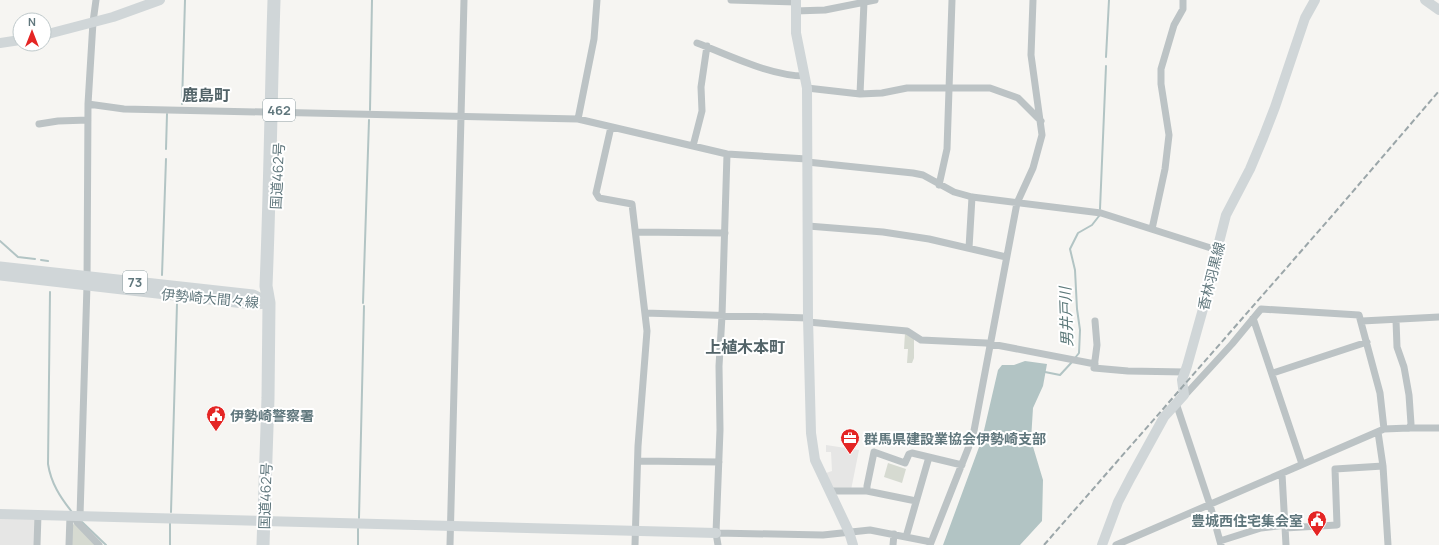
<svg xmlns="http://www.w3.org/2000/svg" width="1439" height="545" font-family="Manrope,'Noto Sans JP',sans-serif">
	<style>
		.built { fill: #e6e6e5 }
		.green { fill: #d6dad1 }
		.water { fill: #b2c4c4 }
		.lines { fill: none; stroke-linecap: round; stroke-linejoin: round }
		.stream { stroke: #b2c4c4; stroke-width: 2 }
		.street { stroke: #bcc3c5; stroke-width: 7 }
		.secondary { stroke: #d0d6d8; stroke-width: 10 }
		.primary { stroke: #d0d6d8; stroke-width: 11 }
		.highway { stroke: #d0d6d8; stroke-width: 13 }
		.rail { stroke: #9ba6a9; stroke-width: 2; stroke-dasharray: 6 3; stroke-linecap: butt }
		.labels { text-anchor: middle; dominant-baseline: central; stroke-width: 4; stroke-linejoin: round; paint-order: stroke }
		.shield { fill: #fff; stroke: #90a0a4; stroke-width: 1 }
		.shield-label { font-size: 13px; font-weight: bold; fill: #60777d }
		.street-label { font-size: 14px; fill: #60777d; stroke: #fff }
		.poi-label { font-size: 14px; font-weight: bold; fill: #60777d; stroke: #fff; text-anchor: start }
		.water-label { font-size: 15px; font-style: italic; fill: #5b7879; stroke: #fff }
		.quarter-label { font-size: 16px; font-weight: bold; fill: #526368; stroke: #fff }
	</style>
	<rect width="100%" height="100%" fill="#f6f5f2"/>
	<path class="built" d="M826 445 859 450 851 490 832 489 826 473 832 471 831 452H826Z
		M0 517H32L36 520 35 545H0Z"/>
	<path class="green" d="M905 333 914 338V358L912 363H907L908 349H904Z
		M888 463 906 469 902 483 884 477Z
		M75 524 97 545H71V525Z"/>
	<path class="water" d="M1025 361 1047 364 1043 386 1033 408 1031 440 1043 480 1042 521 1020 545H943L982 439 998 370 1002 365H1014Z"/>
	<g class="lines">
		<path class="stream" d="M1106 57 1109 0
			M182 104 185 0
			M370 110 372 0
			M166 149 167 114
			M1100 209 1106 66
			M0 241 18 257 35 259
			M41 260 48 261
			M162 275 166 159
			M50 292 48 464C51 483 60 497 72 512
			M363 303 369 120
			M1075 358 1079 353 1080 330 1077 309 1075 270 1070 249 1078 233 1092 225 1099 216
			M1045 372 1060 375 1072 362
			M171 512 177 304
			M359 518 364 306
			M82 522 106 545
			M170 545V522
			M358 545V528"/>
		<path class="street" d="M731 0 796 2
			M795 11 825 10 875 0
			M697 43C729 55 770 76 805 76
			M807 88 860 94 882 93 907 88H990L1018 98 1041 121
			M860 94 864 2
			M88 104 124 109 578 119 727 154 807 159
			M578 119 594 39 597 0
			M39 124 58 121 88 120
			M611 127 596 193 599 198 632 204 647 331 638 446 635 545
			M693 146 702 111 701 87 707 46
			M807 162 913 173 923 175 954 192 972 197 1101 213 1217 250
			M939 185 947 149 952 0
			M808 226 883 232 929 239 1006 257
			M1152 229 1165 169 1169 135 1161 84V69L1174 25 1183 9V0
			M636 232 725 233
			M969 248 972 197
			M645 313 808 318
			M1253 318 1302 464
			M1396 320 1397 347 1404 367 1409 395 1411 424 1409 428
			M1095 321 1097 345 1094 368 1128 371 1185 372
			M1362 321 1439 317
			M808 322 907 331 921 340 986 343 1095 364
			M1273 373 1367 342
			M1184 395 1187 393 1232 344 1261 309 1359 315 1380 393 1384 429
			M1176 403 1210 505 1221 545
			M1378 432 1383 466 1388 545
			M638 461 719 462
			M1282 474 1286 545
			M829 491H867L916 501
			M867 491V486L874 452 905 463 909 454 912 453 962 465
			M75 516 77 522 99 545
			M80 516 87 285 88 104 93 22 96 0
			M1285 528 1337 525 1335 469 1383 466
			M716 533 823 535 870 530 931 542
			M906 537 929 457
			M1220 541 1261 528 1285 525
			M37 545 38 515
			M69 545 70 516
			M450 545 464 0
			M718 545 716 533 720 430 719 366 722 316 727 154
			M893 545 894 534
			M930 545 973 436 1017 203 1033 168 1042 135 1031 55 1033 0
			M1116 545 1384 429 1409 428H1439"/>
		<path class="secondary" d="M796 0V33L807 88 808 318 811 433 815 460 849 532 853 545
			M1425 0 1439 10
			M44 35 113 17 160 0
			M0 43 20 40
			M0 514 716 533
			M1102 545 1118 502 1131 477 1164 417 1184 395 1182 380 1187 366 1210 284 1217 250 1226 215 1250 169 1263 138 1275 107 1305 18 1315 0"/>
		<path class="primary" d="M0 267 253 295 269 303
			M0 275 253 304 268 303"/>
		<path class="highway" d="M263 545 268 398 269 303 266 286C270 190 271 95 274 0"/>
		<path class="rail" d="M1044 545 1331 217 1439 91"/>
	</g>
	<defs>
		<g id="civic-pin" transform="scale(1)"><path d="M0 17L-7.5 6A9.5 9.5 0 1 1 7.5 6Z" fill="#e42524" stroke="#fff"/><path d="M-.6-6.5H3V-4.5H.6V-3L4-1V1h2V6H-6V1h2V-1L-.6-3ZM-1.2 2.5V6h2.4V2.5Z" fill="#fff"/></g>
		<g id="office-pin" transform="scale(1)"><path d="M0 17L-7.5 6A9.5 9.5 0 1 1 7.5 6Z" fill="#e42524" stroke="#fff"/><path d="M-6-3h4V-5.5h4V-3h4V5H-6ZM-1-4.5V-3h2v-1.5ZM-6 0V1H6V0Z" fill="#fff"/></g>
	</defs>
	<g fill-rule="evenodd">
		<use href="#civic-pin" x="216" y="415"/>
		<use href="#office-pin" x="850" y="438"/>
		<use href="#civic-pin" x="1317" y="520"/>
	</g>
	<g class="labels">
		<g class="shield">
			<rect x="263" y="99" width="32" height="22" rx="3"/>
			<rect x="123" y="271" width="24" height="22" rx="3"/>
		</g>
		<g class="shield-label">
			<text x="279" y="110">462</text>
			<text x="135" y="282">73</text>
		</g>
		<g class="street-label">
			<text transform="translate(277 176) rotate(-87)">国道462号</text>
			<text transform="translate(1211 276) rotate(-76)">香林羽黒線</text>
			<text transform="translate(210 298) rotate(5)">伊勢崎大間々線</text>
			<text transform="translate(265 496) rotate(-88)">国道462号</text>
		</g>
		<g class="poi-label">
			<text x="230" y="415">伊勢崎警察署</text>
			<text x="864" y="438">群馬県建設業協会伊勢崎支部</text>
			<text x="1303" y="520" text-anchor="end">豊城西住宅集会室</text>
		</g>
		<g class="water-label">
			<text transform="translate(1066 317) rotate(-92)">男井戸川</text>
		</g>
		<g class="quarter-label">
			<text x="206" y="95">鹿島町</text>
			<text x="745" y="347">上植木本町</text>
		</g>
	</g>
	<g transform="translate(32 32)"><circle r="19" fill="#ffffff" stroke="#bfc9cb"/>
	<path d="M0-3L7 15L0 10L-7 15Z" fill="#e42524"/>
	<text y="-6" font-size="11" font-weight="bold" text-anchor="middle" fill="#60777d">N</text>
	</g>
</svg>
